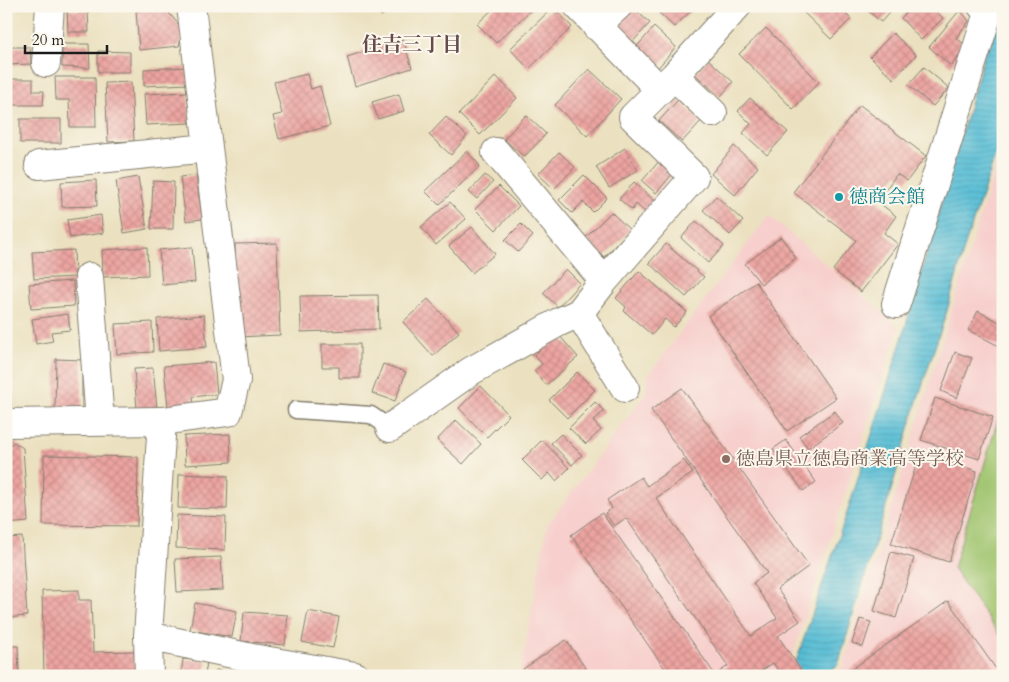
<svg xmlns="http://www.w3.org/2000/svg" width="1009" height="682" font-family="Cardo,'Noto Serif JP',serif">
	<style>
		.built { fill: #f7d0cd }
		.pitch { fill: #a1c56f; stroke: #5e7046 }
		.water { fill: url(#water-rules); stroke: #3a6c78 }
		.building { fill: url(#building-cross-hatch) }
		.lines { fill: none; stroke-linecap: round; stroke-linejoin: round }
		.lane-casing { stroke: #847e6e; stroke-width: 19 }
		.street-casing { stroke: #847e6e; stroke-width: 30 }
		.lane { stroke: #fff; stroke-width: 16 }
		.street { stroke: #fff; stroke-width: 28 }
		.culture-dot { fill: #0f9aa8; stroke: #fbf7ec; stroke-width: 2 }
		.education-dot { fill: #8d6e63; stroke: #fbf7ec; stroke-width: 2 }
		.labels { text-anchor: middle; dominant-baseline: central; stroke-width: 4; stroke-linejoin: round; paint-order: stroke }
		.culture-label { font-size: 19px; fill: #0d838f; stroke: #fbf7ec; text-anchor: start }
		.education-label { font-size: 19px; fill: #785e54; stroke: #fbf7ec; text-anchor: start }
		.neighbourhood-label { font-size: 20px; font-weight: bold; fill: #654c4b; stroke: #fbf7ec }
	</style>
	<defs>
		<pattern id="water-rules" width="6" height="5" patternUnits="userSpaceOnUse" patternTransform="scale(1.25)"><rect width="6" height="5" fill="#57bdd5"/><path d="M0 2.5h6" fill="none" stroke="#4ba2b6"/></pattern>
		<pattern id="building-cross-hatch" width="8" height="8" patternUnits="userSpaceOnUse" patternTransform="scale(1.25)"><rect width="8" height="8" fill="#eca4a1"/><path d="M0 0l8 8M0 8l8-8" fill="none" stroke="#ca8d8a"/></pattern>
	</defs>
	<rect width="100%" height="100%" fill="#fbf7ec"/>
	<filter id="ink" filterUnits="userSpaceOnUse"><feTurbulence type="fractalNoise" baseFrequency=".02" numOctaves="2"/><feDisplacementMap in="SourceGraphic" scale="10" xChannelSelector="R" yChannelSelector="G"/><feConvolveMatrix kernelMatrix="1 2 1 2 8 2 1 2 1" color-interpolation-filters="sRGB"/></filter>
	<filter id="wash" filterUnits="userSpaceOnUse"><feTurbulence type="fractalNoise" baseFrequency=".0096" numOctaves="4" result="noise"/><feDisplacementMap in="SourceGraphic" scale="20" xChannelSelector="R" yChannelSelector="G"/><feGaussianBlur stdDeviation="1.12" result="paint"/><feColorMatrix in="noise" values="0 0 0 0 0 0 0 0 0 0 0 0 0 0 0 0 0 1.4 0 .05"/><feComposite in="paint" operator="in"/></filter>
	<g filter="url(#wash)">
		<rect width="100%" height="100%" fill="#ebe1c0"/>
		<path class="built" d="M1003 141V676H829L843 667Z
			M769 215 899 327 786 676H520L547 525 645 394 649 374Z"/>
		<path class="pitch" d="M1003 375V640L953 568 999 416Z"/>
		<path class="water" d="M1003 8V129L990 172 965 245 947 311 917 401 892 487 838 665 821 676H791L849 507 902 339 986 49Z"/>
		<g id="blocks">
			<path class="building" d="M375 6H399L381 16Z
				M496 6H535L496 43 477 24Z
				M652 6H688L692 10 674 27Z
				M797 6H838L851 19 831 39Z
				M862 6H895L881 22Z
				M913 6H937L934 9 943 18 921 40 901 18Z
				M553 7 572 27 529 69 510 49Z
				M165 8 183 30 179 46 139 50 136 10Z
				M633 8 650 23 628 47 611 32Z
				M67 10H88L89 32H68Z
				M960 10 969 21 956 38 967 46 951 66 929 47Z
				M654 27 676 47 655 71 633 51Z
				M766 28 819 82 793 109 739 54Z
				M893 33 916 55 894 79 870 57Z
				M403 39 412 68 355 86 347 57Z
				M62 44H89L90 68 62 67Z
				M6 47H30L31 64 6 65Z
				M98 51 130 52V72H98Z
				M708 59 733 82 720 97 695 74Z
				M188 67 189 84 144 86V69Z
				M924 67 949 88 933 106 908 85Z
				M589 69 621 99 587 136 555 105Z
				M307 74 311 89 320 86 330 126 279 139 273 116 282 114 274 82Z
				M496 76 517 98 480 135 459 114Z
				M55 77H95L96 127H70L69 100H56Z
				M9 79H33V91H44L43 105H9Z
				M131 82 134 141 108 142 105 83Z
				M188 92 190 123 146 125 144 94Z
				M399 94 404 111 378 119 372 102Z
				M750 98 788 132 767 155 743 133 751 124 738 111Z
				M678 100 701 121 682 142 659 121Z
				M860 105 926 156 907 181 897 174 877 201 896 216 884 233 898 244 861 292 833 270 856 240 793 192Z
				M526 115 546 134 524 157 504 139Z
				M446 117 467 136 451 155 429 135Z
				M20 119H61V143H20Z
				M734 146 758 167 735 195 711 174Z
				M625 148 638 170 609 188 596 167Z
				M467 151 480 166 439 205 425 191Z
				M559 152 575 167 554 189 538 174Z
				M661 159 675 171 656 193 642 181Z
				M196 175 202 219 186 221 180 177Z
				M485 175 493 182 477 199 469 192Z
				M584 175 607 198 593 212 583 202 572 213 559 200Z
				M138 177 147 229 124 233 116 181Z
				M96 180 97 206 62 207 61 182Z
				M153 181 174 182 173 229H151Z
				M634 182 655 201 645 212 636 204 632 210 619 199Z
				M499 186 519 206 496 230 475 209Z
				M716 196 743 221 730 235 703 210Z
				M450 202 466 219 436 245 421 227Z
				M611 212 630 230 604 257 585 238Z
				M101 215 103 233 70 238 67 220Z
				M696 221 724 246 708 263 681 238Z
				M521 224 533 236 518 252 505 240Z
				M472 227 495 254 472 273 449 246Z
				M781 237 796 258 761 284 745 264Z
				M277 243 280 335 238 337 235 244Z
				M666 244 704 277 686 297 649 263Z
				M147 247 148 275 103 277 102 250Z
				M192 247 195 282 162 285 159 250Z
				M74 250 75 277 34 279 32 252Z
				M566 269 580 283 558 307 543 293Z
				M639 271 687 312 674 327 665 319 652 335 624 311 626 307 616 298Z
				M73 281 74 306 31 309 29 284Z
				M756 282 836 398 787 431 708 316Z
				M378 295 379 329 301 332 300 296Z
				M6 297H8V311H6Z
				M428 299 459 332 433 356 403 322Z
				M978 311 1003 324V339L999 346 968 330Z
				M68 314 70 330 51 332 53 341 36 344 32 319Z
				M204 315 207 347 159 351 157 319Z
				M152 322 153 352 117 354 115 324Z
				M558 334 578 357 546 385 534 371 542 364 534 355Z
				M322 344H360V378H339V367H322Z
				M955 352 972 358 957 398 941 391Z
				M6 356H8L12 412H6Z
				M56 359 82 360V411L55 410Z
				M214 362 217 394 193 397 194 406 168 408 164 366Z
				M383 364 406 372 395 401 372 393Z
				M153 368 157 408 137 410 134 369Z
				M577 372 595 390 567 418 549 400Z
				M481 386 509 415 487 437 459 408Z
				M682 388 809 566 777 589 800 621 778 636 805 676H782L773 663 754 676H720L718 673 728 666 626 518 614 526 605 513 612 508 607 500 641 477 647 486 684 460 693 473 656 498 751 636 777 618 753 583 767 573 651 410Z
				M935 398 993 417 979 459 921 440Z
				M595 402 604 411 593 421 601 430 586 444 569 428Z
				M835 411 843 423 808 448 799 436Z
				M456 420 481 444 463 464 437 440Z
				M230 434 231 462 185 465 184 436Z
				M561 434 582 455 572 465 551 443Z
				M542 440 569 468 556 481 549 473 542 480 522 460Z
				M786 440 816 482 803 491 773 449Z
				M14 442 23 448 28 522 6 524V449Z
				M920 453 977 471 949 562 891 544Z
				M44 455 138 457 137 526 43 525Z
				M179 474 228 476 227 509 178 508Z
				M602 513 716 676H670L571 535Z
				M177 515 226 517 225 550 176 548Z
				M22 537 27 616 6 618V538Z
				M891 552 914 558 896 618 874 611Z
				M221 557 223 590 177 592 175 559Z
				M79 590V600H91L93 652 134 651 135 673 44 676 42 591Z
				M948 601 1001 676H842Z
				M195 603 237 611 232 637 190 630Z
				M308 611 339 617 333 648 302 642Z
				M244 612 288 615 285 645 241 641Z
				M860 619 871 622 863 647 852 643Z
				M566 640 591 676H527L523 669Z
				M6 646H18L19 676H6Z
				M183 659 207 661 205 676H181Z
				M216 670 248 675V676H215Z"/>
		</g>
	</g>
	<g filter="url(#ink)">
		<use href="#blocks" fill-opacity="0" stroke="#847e6e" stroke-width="1"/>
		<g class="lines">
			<g class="lane-casing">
				<path id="lane" d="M296 410 371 415 390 428"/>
			</g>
			<g class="street-casing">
				<path id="street" d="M578 6 660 90
					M596 26 618 6
					M46 63 50 6
					M674 76 713 113
					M496 152 604 281
					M39 165 208 148
					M89 277 100 422
					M896 304 988 13 982 6
					M579 313 625 388
					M6 423 162 421 228 412 236 380 191 6
					M390 428 471 371 559 322 579 313 604 281 694 177 633 117 674 76 737 6
					M148 636 252 658 355 676
					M149 676 148 636 162 421"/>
			</g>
			<use href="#lane" class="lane"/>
			<use href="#street" class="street"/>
		</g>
	</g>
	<circle class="culture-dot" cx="839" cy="197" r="5"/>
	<circle class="education-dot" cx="726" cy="459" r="5"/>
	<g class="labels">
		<g class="culture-label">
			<text x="849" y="197">徳商会館</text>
		</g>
		<g class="education-label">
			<text x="736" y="459">徳島県立徳島商業高等学校</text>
		</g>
		<g class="neighbourhood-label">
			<text x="412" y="44">住吉三丁目</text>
		</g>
	</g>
	<rect width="1009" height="682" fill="none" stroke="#fbf7ec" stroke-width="25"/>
	<path d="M25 45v8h82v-8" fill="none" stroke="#1c1c1c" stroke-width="2.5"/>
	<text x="32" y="45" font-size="15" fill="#1c1c1c" stroke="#fbf7ec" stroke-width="4" paint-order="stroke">20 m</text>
</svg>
